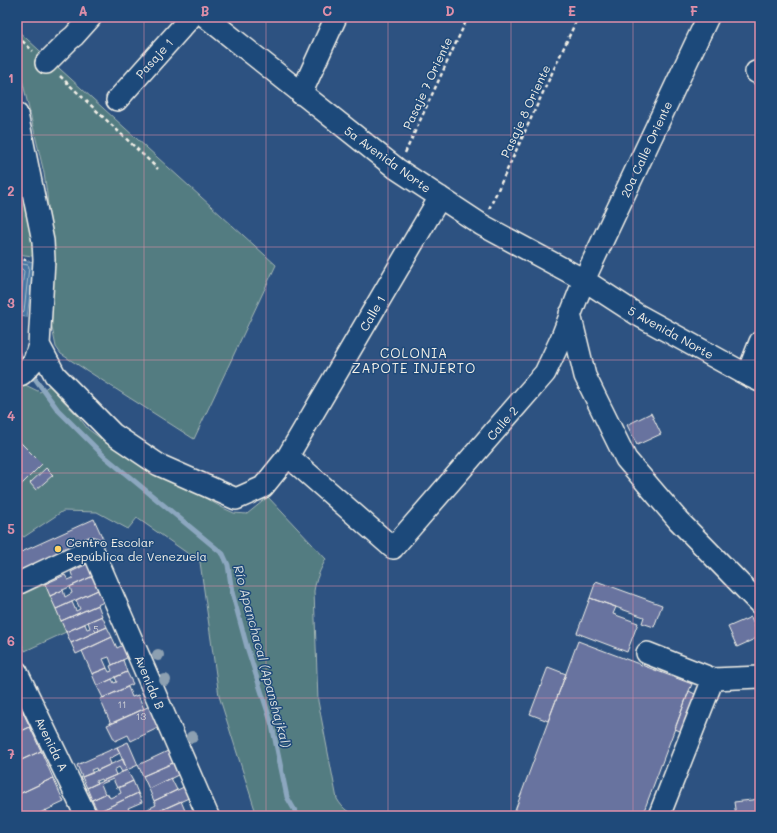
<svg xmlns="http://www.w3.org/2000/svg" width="777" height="833" font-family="Mali,sans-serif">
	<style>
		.green { fill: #537b81; stroke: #a4b6b4 }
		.water { fill: #4776a3; stroke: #8ca7bf }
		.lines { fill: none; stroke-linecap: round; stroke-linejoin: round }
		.shore { stroke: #afc0cc; stroke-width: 1 }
		.stream { stroke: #8ca7bf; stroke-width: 5 }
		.building { fill: #67739f; stroke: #f4f1e8 }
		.minor-casing { stroke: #f4f1e8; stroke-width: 24 }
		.path { stroke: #f4f1e8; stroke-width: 2.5; stroke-dasharray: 4 3; stroke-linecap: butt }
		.minor { stroke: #1f4a7a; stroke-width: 21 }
		.tree { fill: #8da0b1 }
		.grid { fill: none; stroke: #de8fa9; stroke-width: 1; stroke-opacity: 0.55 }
		.poi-dot { fill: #ffd166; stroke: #1f4a7a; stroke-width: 1.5 }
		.labels { text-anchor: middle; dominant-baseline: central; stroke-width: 3; stroke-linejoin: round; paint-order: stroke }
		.number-label { font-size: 10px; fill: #d1d2d6 }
		.street-label { font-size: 12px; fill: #f4f1e8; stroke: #1f4a7a }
		.poi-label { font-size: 12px; fill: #f4f1e8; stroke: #1f4a7a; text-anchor: start }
		.neighbourhood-label { font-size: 13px; letter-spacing: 1px; fill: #f4f1e8; stroke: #1f4a7a }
		.water-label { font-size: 13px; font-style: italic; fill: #dadfde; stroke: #1f4a7a }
		.neatline { fill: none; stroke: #de8fa9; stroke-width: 1.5 }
		.grid-label { font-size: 13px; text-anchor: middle; font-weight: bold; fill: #de8fa9 }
	</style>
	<rect width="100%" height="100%" fill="#2d5281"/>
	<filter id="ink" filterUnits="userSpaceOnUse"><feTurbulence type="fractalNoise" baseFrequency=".025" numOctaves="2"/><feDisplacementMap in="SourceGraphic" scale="8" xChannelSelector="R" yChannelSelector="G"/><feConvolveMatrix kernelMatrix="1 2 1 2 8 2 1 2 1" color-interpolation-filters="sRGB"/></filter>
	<g filter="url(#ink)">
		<path class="green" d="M17 30 276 265 194 439 61 354 56 347 46 298 52 256 47 194 44 173 17 58Z
			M17 162 40 257 17 254Z
			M19 382 40 392 50 385 57 394 77 415 88 429 104 441 223 508 234 513 247 514 268 497 326 559C320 570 316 579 314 591L318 701 337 799C344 810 348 813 361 816H265L262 810 256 813 219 696 200 562 137 518 128 529 97 512 63 511 24 537 17 533V383Z
			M45 584 66 632 25 651 17 634V597Z"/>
		<path class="water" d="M17 259 34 262 27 317 17 316Z"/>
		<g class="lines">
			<path class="shore" d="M17 263 28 265 29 267 24 311 23 312H17
				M17 268 22 269 24 271 20 305 17 307"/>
			<path class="stream" d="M17 352 25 364
				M31 373 58 410 104 456 223 554 228 565 232 592 247 647 272 725 287 797 298 816"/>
		</g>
		<path class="building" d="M651 413 661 434 637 445 627 425Z
			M17 439 42 464 17 489Z
			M46 468 53 475 36 490 30 483Z
			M94 519 104 541 17 580V554Z
			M87 564 93 576 50 596 45 584 65 575 68 580 73 578 71 572Z
			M93 576 98 590 56 609 50 596 63 590 65 597 72 593 70 587Z
			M596 581 662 605 654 627 642 623 644 617 590 598Z
			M98 590 104 602 61 621 56 609 72 602 76 611 80 609 76 600Z
			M590 598 616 607 613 614 638 623 627 652 577 633Z
			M98 605 102 616 66 632 61 621Z
			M102 616 107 627 71 643 66 632 85 624 87 629 90 628 88 622Z
			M751 617 759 637 737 647 728 627Z
			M107 627 112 637 76 654 71 643Z
			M112 637 117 648 123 645 129 657 112 665 109 657 103 659 107 668 92 674 82 651Z
			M578 641 692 684 689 691 642 816H513Z
			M123 660 127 672 97 686 92 674 107 668 109 672 112 671 110 666Z
			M548 667 566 674 548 721 530 714Z
			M127 672 133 684 103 698 97 686 112 679 114 683 117 682 115 677Z
			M128 687 132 697 138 695 144 709 111 724 100 699Z
			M689 691 699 696 685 733 675 729Z
			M150 706 160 727 131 741 128 735 115 741 107 725Z
			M21 708 30 727 17 733V710Z
			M30 727 41 751 17 762V733Z
			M128 742 138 765 127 770 117 747Z
			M117 747 120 753 109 759 111 764 97 771 96 768 91 770 93 773 82 777 77 765Z
			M170 750 175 762 143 776 138 765Z
			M41 751 53 778 17 795V762Z
			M123 759 127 770 122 772 119 767 114 770 116 775 102 781 101 779 96 781 97 783 87 788 82 777Z
			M173 763 178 775 149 789 143 776Z
			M127 770 133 781 117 788 113 779 101 784 105 794 92 800 87 788Z
			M53 778 64 802 34 816H17V795Z
			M171 778 177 790 154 801 149 789Z
			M133 781 138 793 98 812 92 800 107 793 110 798 121 793 119 788Z
			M186 786 191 797 148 816 146 810 156 805 154 801Z
			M138 793 142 802 128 808 132 816H100L98 812Z
			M760 799V816H736L734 802Z
			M181 801 186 813 177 816H148Z
			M46 810 49 816H34Z"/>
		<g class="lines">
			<g class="minor-casing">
				<path id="minor" d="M206 17 397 169 482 225 584 280 638 315 747 375 760 381
					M46 63 69 40 74 36 91 17
					M756 72 760 74
					M301 94 336 17
					M117 100 191 17
					M17 114 43 241 44 260 39 345 34 361 22 374 17 376
					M570 314 585 376 626 459 678 520 760 604
					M39 345 55 375 113 434 159 465 236 499 263 487 288 456 440 197
					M747 375 760 342
					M288 456 393 548 545 373 561 339 584 280 708 17
					M17 584 92 548 208 816
					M647 653 713 679 659 816
					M17 672 86 816
					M713 679 760 677"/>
			</g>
			<path class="path" d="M679 17 684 19
				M17 36 33 51
				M60 76 158 169
				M405 153 468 17
				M489 209 578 17
				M17 258 26 260"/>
			<use href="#minor" class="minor"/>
		</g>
		<g class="tree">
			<circle cx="158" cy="655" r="6"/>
			<circle cx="165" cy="680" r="6"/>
			<circle cx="192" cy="737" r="6"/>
		</g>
	</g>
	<path class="grid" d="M144 17V816M266 17V816M388 17V816M511 17V816M633 17V816M17 135H760M17 247H760M17 360H760M17 473H760M17 586H760M17 698H760"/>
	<circle class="poi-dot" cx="58" cy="549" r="4"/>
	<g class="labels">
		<g class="number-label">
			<text x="96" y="629">5</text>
			<text x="122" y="704">11</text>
			<text x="141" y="716">13</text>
		</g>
		<g class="street-label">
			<text transform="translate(154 58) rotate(-48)">Pasaje 1</text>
			<text transform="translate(427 83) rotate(-65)">Pasaje 7 Oriente</text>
			<text transform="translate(525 111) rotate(-65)">Pasaje 8 Oriente</text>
			<text transform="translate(646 149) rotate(-65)">20a Calle Oriente</text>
			<text transform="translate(388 159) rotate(36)">5a Avenida Norte</text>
			<text transform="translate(372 313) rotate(-60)">Calle 1</text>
			<text transform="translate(671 332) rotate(29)">5 Avenida Norte</text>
			<text transform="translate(502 423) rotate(-49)">Calle 2</text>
			<text transform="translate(150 682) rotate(67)">Avenida B</text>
			<text transform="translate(52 744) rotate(64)">Avenida A</text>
		</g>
		<g class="poi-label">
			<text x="66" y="542">Centro Escolar<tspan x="66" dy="14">República de Venezuela</tspan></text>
		</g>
		<g class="neighbourhood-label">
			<text x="414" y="352">COLONIA<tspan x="414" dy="15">ZAPOTE INJERTO</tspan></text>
		</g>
		<g class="water-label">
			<text transform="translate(263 656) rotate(75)">Río Apanchacal (Apanshajkal)</text>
		</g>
	</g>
	<rect width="777" height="833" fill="none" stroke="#1f4a7a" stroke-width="44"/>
	<rect x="22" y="22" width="733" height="789" class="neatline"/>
	<g class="grid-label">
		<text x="83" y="16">A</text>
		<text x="205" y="16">B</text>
		<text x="327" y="16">C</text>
		<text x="450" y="16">D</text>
		<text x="572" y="16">E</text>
		<text x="694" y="16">F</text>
		<text x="11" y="83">1</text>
		<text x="11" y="196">2</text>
		<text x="11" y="308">3</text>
		<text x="11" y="421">4</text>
		<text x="11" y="534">5</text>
		<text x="11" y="646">6</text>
		<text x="11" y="759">7</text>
	</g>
</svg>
